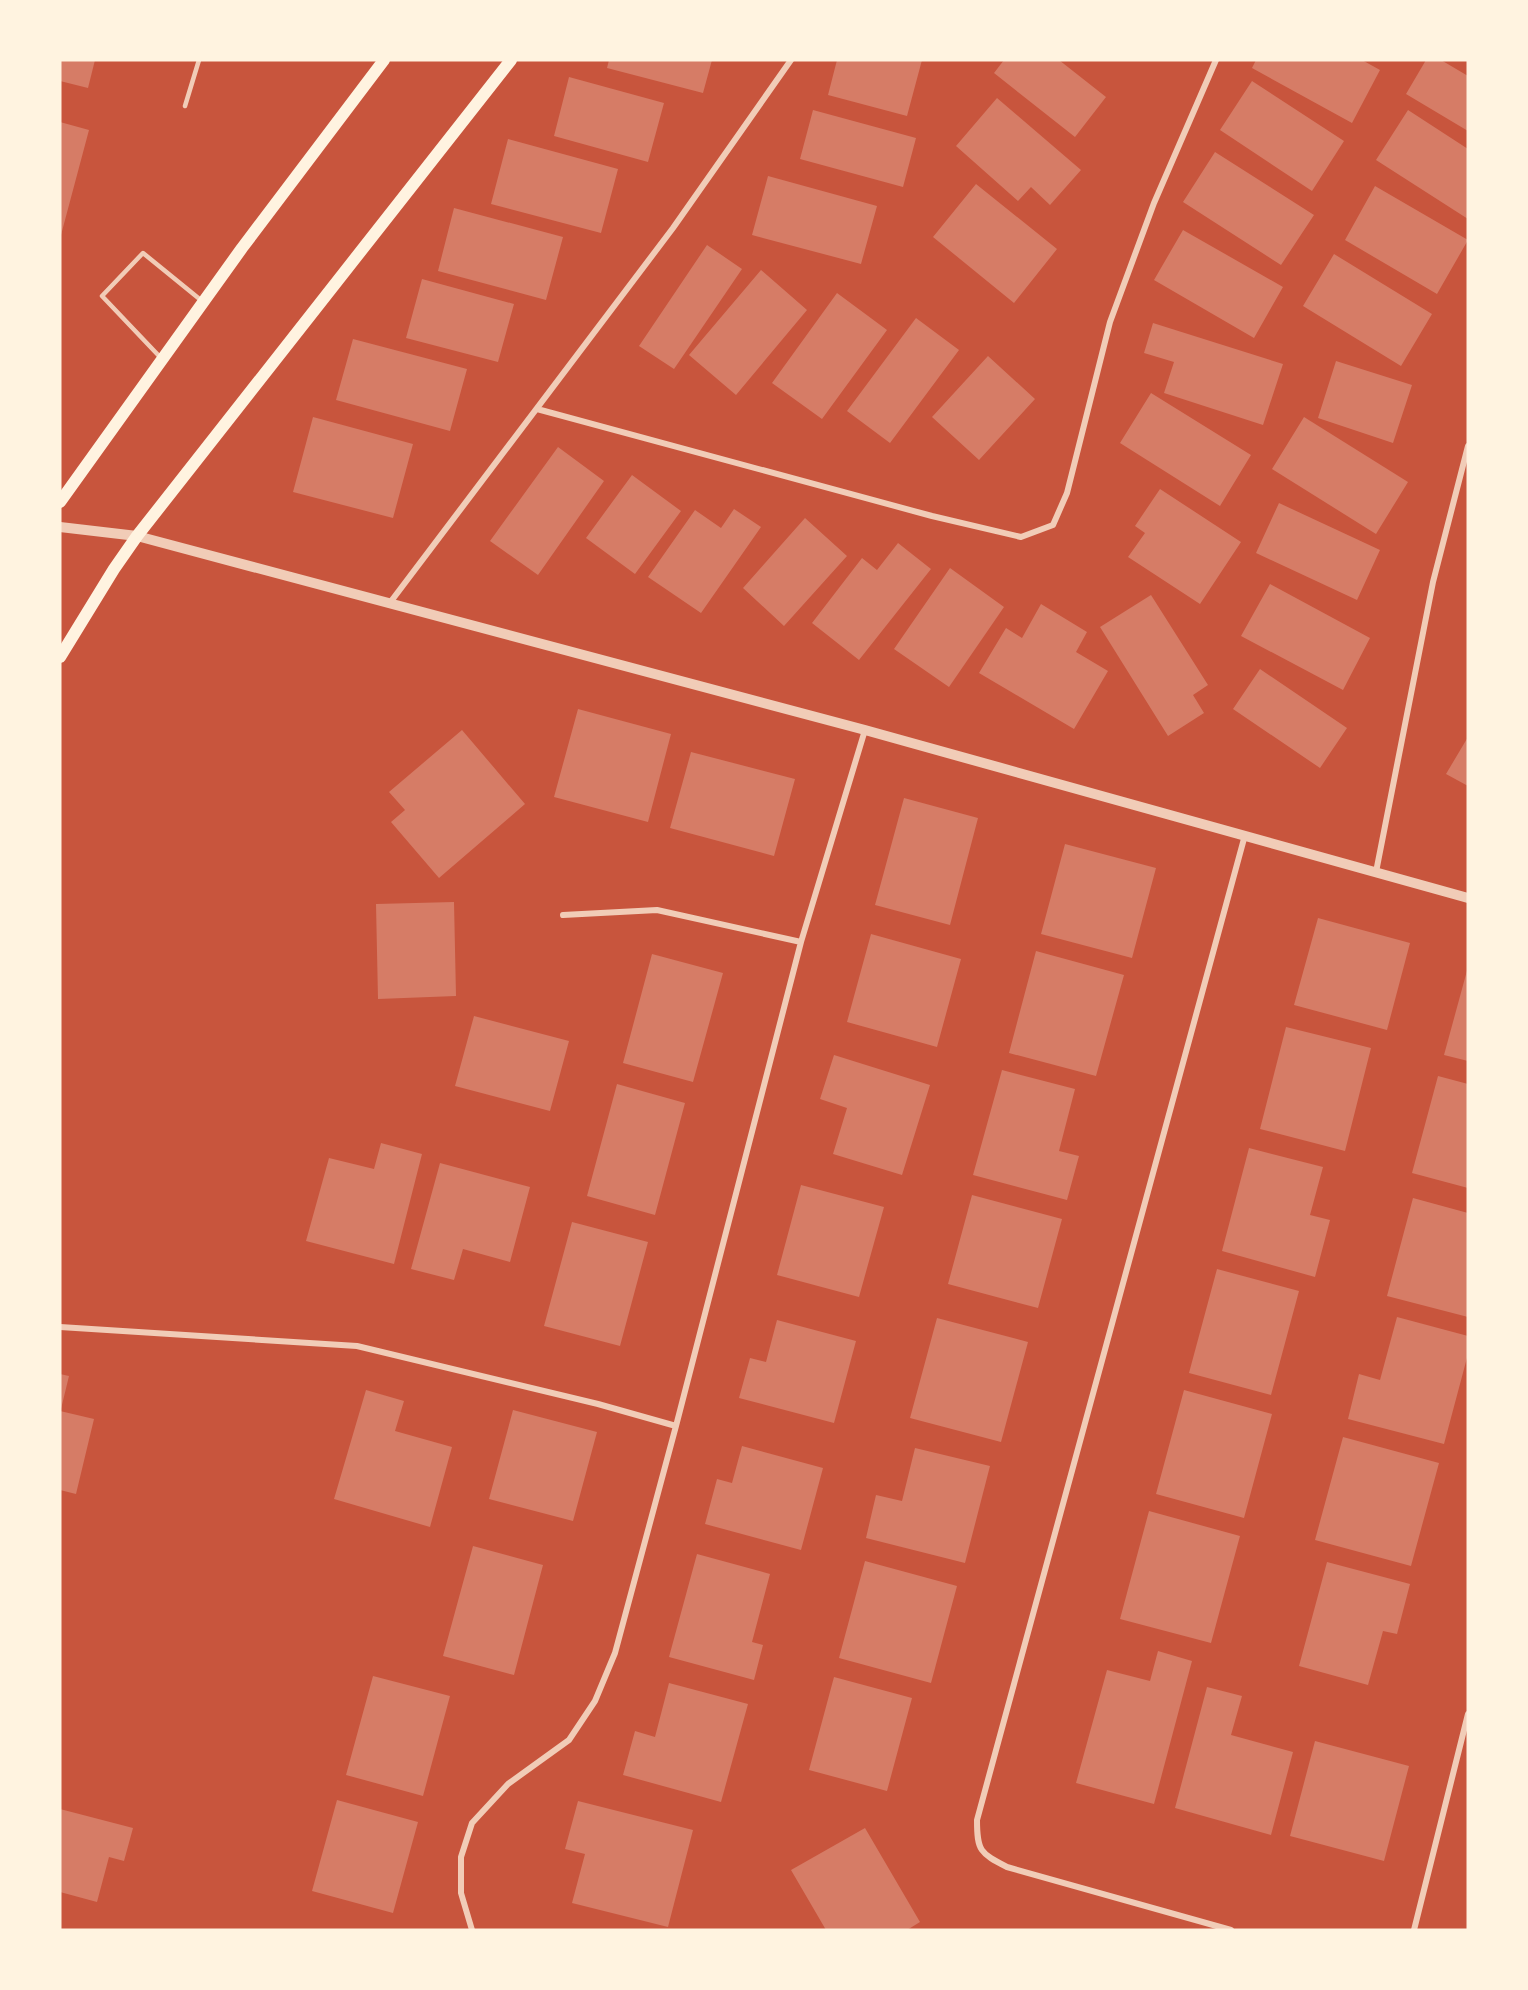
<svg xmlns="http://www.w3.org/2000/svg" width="1528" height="1990" font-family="'Asap Condensed',sans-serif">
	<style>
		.building { fill: #d67c66 }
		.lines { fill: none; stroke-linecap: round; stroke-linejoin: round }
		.service { stroke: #f1ccb7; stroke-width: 4.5 }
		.minor { stroke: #f1ccb7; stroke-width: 6 }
		.tertiary { stroke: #f1ccb7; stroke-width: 10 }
		.secondary { stroke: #fff3e0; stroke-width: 12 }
	</style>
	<rect width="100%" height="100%" fill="#c8553d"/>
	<path class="building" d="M60 60H95L88 88 60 81Z
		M609 60H712L703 93 607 68Z
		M837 60H922L907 116 828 95Z
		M1004 60H1059L1106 97 1075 137 994 73Z
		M1256 60H1362L1380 70 1352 123 1252 68Z
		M1426 60H1441L1468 76V131L1406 94Z
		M569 77 664 103 648 162 554 136Z
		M1252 81 1344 141 1312 191 1220 130Z
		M997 98 1081 170 1050 205 1031 187 1018 201 956 146Z
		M813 110 916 138 903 187 800 159Z
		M1408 110 1468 149V219L1376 160Z
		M60 122 89 130 61 235 60 234Z
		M508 139 618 169 601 233 491 204Z
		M1215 152 1314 215 1281 265 1183 202Z
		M768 176 877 206 861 264 752 235Z
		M976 184 1057 249 1014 303 933 237Z
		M1375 186 1468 240 1437 294 1345 240Z
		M454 208 563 237 546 300 438 271Z
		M1183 230 1283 287 1254 338 1154 280Z
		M707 245 742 269 674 369 639 346Z
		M1334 254 1432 314 1401 366 1303 306Z
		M761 270 807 310 736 395 689 355Z
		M422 279 514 304 498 362 406 338Z
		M837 293 887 330 822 419 772 383Z
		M916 318 959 350 890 443 847 411Z
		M1153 323 1283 364 1263 425 1164 393 1174 362 1144 353Z
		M353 339 467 369 450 431 336 400Z
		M988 356 1035 399 979 460 932 417Z
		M1336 361 1412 385 1393 443 1318 418Z
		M1151 393 1251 455 1220 506 1120 443Z
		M313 417 413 444 393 518 293 492Z
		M1304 417 1408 482 1376 534 1272 469Z
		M558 447 604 481 538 575 490 541Z
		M632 475 681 511 635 574 586 538Z
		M1160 489 1241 542 1200 604 1128 557 1145 533 1135 526Z
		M1279 503 1380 550 1357 600 1256 553Z
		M734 509 761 527 701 613 648 577 695 510 721 528Z
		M805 518 847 556 784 626 743 588Z
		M898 543 931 569 859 660 812 623 862 558 877 570Z
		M950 568 1004 607 949 687 894 649Z
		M1270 584 1370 638 1343 690 1241 636Z
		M1151 595 1208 685 1193 695 1204 713 1168 736 1100 627Z
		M1041 604 1087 632 1076 652 1108 671 1074 729 979 673 1006 628 1022 638Z
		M1260 669 1347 728 1320 768 1233 709Z
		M578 709 671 734 648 822 554 797Z
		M462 730 525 804 439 878 391 822 405 810 389 792Z
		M1468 737V786L1446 774Z
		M691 752 795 779 774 856 670 828Z
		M904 798 978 818 950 925 875 905Z
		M1065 844 1156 868 1132 958 1041 934Z
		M454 902 456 996 378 999 376 904Z
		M1318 918 1410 943 1387 1030 1294 1005Z
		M871 934 961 959 937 1047 847 1022Z
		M1036 951 1124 975 1096 1076 1009 1053Z
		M652 954 723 973 693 1082 623 1063Z
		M1468 967V1061L1444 1055Z
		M474 1016 569 1041 550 1111 455 1086Z
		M1286 1027 1371 1048 1345 1151 1260 1129Z
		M834 1055 930 1085 902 1175 833 1154 847 1108 820 1099Z
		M1002 1070 1075 1089 1059 1151 1079 1156 1067 1200 973 1175Z
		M1438 1076 1468 1084V1188L1412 1173Z
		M617 1084 685 1103 655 1215 587 1196Z
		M381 1143 422 1154 394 1264 306 1241 329 1158 374 1169Z
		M1249 1148 1323 1167 1310 1215 1330 1220 1315 1277 1222 1251Z
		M440 1163 530 1187 510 1262 463 1249 454 1280 411 1269Z
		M801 1185 884 1207 859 1297 777 1275Z
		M972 1195 1062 1219 1038 1308 948 1284Z
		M1413 1198 1468 1213V1317L1387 1296Z
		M572 1222 648 1242 620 1346 544 1326Z
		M1217 1269 1299 1291 1271 1395 1189 1373Z
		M1397 1317 1468 1336V1354L1444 1444 1348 1419 1359 1374 1380 1380Z
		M937 1318 1028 1342 1001 1442 910 1418Z
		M777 1320 856 1341 834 1423 739 1398 750 1358 766 1362Z
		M60 1374 69 1376 61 1409 60 1408Z
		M366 1390 404 1401 395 1431 452 1447 430 1527 334 1499Z
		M1184 1390 1272 1414 1244 1518 1156 1494Z
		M513 1410 597 1432 573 1521 489 1499Z
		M60 1411 94 1419 76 1494 60 1490Z
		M1343 1437 1439 1463 1411 1566 1315 1540Z
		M742 1446 823 1468 801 1550 705 1524 717 1479 732 1483Z
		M915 1448 990 1466 965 1563 866 1538 876 1495 902 1501Z
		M1149 1511 1240 1536 1211 1643 1120 1619Z
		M473 1546 543 1565 514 1675 443 1656Z
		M697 1554 770 1574 752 1642 763 1645 754 1680 669 1657Z
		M865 1561 957 1586 931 1683 839 1658Z
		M1327 1562 1410 1584 1397 1634 1383 1631 1368 1685 1299 1666Z
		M1158 1651 1192 1661 1154 1804 1076 1783 1107 1670 1150 1681Z
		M373 1676 450 1696 423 1796 346 1775Z
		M834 1677 912 1698 887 1791 809 1770Z
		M669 1683 748 1704 721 1802 623 1775 635 1731 655 1737Z
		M1207 1687 1242 1696 1231 1735 1293 1752 1271 1835 1175 1808Z
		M1315 1741 1409 1766 1384 1861 1290 1836Z
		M337 1800 418 1822 393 1913 312 1891Z
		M578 1801 693 1830 668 1927 572 1903 585 1854 565 1849Z
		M60 1809 133 1828 124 1861 109 1857 97 1902 60 1892Z
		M865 1828 920 1922 907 1930H826L791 1870Z"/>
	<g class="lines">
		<path class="service" d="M185 106 199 60
			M160 357 102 296 143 253 202 301"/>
		<path class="minor" d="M537 409 932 516 1021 537 1053 525 1067 493 1110 322 1154 203 1216 60
			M389 604 673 228 791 60
			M1376 872 1433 582 1468 446
			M563 915 657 910 801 942
			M60 1327 357 1346 598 1404 676 1426
			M472 1930 461 1893V1857L472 1823 508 1784 569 1740 595 1701 615 1653 676 1426 801 942 865 730
			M1231 1930 1007 1867C980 1853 977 1851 977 1820L1245 835
			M1414 1930 1468 1714"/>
		<path class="tertiary" d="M60 527 137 536 865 730 1468 898"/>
		<path class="secondary" d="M60 502 242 248 384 60
			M60 657 114 569 137 536 511 60"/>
	</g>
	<rect width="1528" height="1990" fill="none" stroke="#fff3e0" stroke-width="123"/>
</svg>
